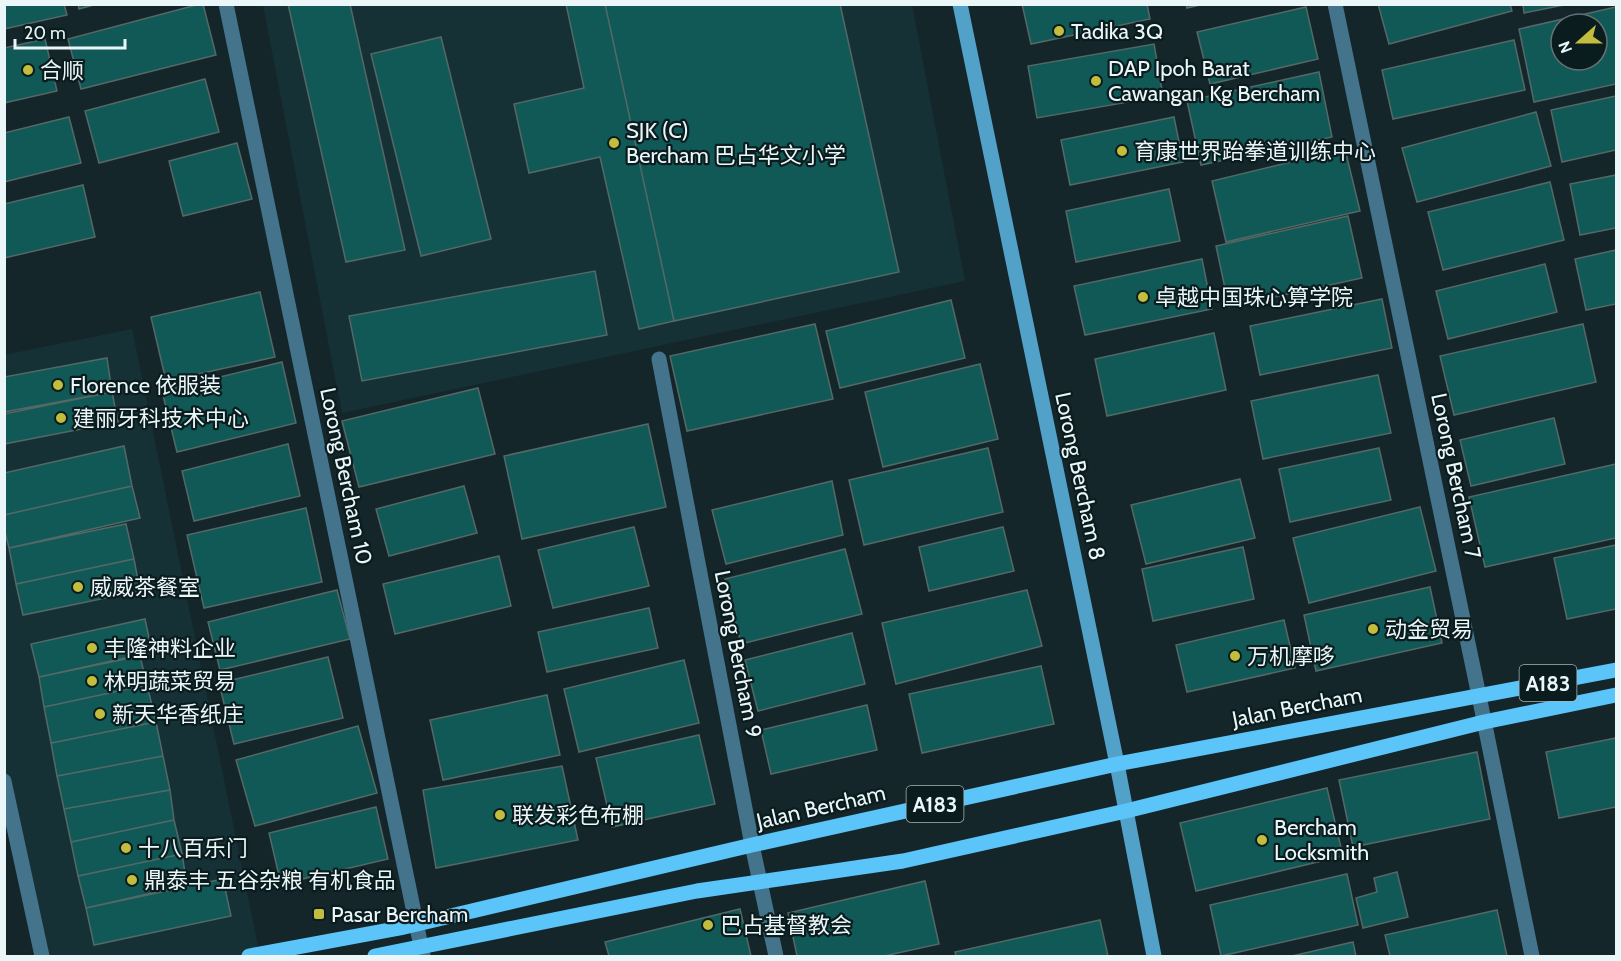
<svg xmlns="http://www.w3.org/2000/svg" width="1621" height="961" font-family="Cabin,'Noto Sans SC',sans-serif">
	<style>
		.built { fill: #163136 }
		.building { fill: #115956; stroke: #546866; stroke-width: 1.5; fill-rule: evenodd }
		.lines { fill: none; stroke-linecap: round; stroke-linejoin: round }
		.street { stroke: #44738c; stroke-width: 15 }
		.secondary { stroke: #52a1c9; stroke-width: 15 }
		.primary { stroke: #5bc4f8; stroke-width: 15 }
		.poi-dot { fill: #c3bd3e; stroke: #0b1c1f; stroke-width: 2 }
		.labels { text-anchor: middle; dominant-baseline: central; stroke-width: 4.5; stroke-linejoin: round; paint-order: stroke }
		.shield { fill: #0b1c1f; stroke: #a8b5b7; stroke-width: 1.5 }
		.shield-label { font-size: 21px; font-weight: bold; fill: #ebf6f8 }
		.poi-label { font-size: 22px; fill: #ebf6f8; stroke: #0b1c1f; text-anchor: start }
		.street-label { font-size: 22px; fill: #ebf6f8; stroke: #0b1c1f }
	</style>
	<rect width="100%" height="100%" fill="#142629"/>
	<path class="built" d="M263 5H912L965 281 342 413Z
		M132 329 260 956H40L5 792 4 355Z"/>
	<path class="building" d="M4 4H64L67 15 4 29Z
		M78 4H97L79 9Z
		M200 4H203L216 55 81 89 68 39Z
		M288 4H350L405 250 346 262Z
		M566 4H605L674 321 639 329 600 157 529 173 514 104 584 88Z
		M605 4H840L899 272 674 321Z
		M1022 4H1147L1150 19 1031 44Z
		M1186 4H1204L1187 8Z
		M1378 4H1510L1512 11 1389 44Z
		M1523 4H1569L1524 13Z
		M1306 7 1318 59 1210 84 1197 32Z
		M1616 7V84L1534 102 1519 29ZM1561 24H1597V60H1561Z
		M441 37 491 239 421 256 371 54Z
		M45 39 57 91 4 103V48Z
		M1514 40 1525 90 1393 119 1382 70Z
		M1154 44 1163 96 1037 118 1028 66Z
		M1319 72 1332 137 1201 165 1187 101Z
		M205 79 219 132 99 163 85 111Z
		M1616 96V150L1562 162 1551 110Z
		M1536 112 1551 166 1417 202 1402 148Z
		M69 117 81 163 4 182V133Z
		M1174 117 1183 162 1070 185 1061 140Z
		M237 143 252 199 183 216 169 161Z
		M1345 149 1360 211 1226 242 1212 181Z
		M1616 175V228L1580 235 1570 184Z
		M1550 182 1564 240 1443 270 1428 212Z
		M83 185 95 237 4 258V204Z
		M1169 189 1180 241 1076 262 1066 211Z
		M1348 216 1362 278 1229 307 1216 246Z
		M1616 250V304L1586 310 1575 259Z
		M1202 259 1212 309 1085 335 1074 286Z
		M1545 264 1557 312 1448 339 1436 291Z
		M595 271 607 335 362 381 349 316Z
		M260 292 275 357 166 381 151 317Z
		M1382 299 1392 348 1260 375 1250 326Z
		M951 300 965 358 840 388 826 331Z
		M815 324 833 399 687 431 670 356Z
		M1583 324 1596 382 1454 415 1440 356Z
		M1214 333 1226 390 1107 416 1095 359Z
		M107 358 112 392 4 412V377Z
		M282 362 296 423 177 452 162 391Z
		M980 364 998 439 883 467 865 392Z
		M1378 375 1391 433 1263 459 1251 401Z
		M478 388 495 454 359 487 342 421Z
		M112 392 118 422 4 444V414Z
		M1554 418 1565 464 1471 486 1460 440Z
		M648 424 666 507 522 539 504 456Z
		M288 444 300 496 194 521 182 471Z
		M124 446 132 486 4 515V473Z
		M988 448 1003 512 864 545 849 480Z
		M1379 448 1391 500 1290 522 1279 469Z
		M1616 464V538L1485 567 1469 497Z
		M1240 479 1255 538 1146 564 1131 505Z
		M832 481 843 535 726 564 712 510Z
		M132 486 140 518 9 548 4 528V515Z
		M464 486 477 533 389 556 376 509Z
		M1420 507 1436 571 1309 603 1293 538Z
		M306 508 322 582 204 608 187 535Z
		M126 524 134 559 16 584 9 548Z
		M634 527 649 586 553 608 538 550Z
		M1003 527 1014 571 929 591 919 547Z
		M1616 545V609L1567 619 1554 558Z
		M1243 547 1254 599 1153 621 1142 569Z
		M845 549 862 614 741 644 725 579Z
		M499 556 511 606 395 634 383 584Z
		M134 559 140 591 23 615 16 584Z
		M1430 587 1442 643 1316 671 1304 615Z
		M337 590 350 639 220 670 208 622Z
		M1027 590 1042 646 896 684 882 623Z
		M649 608 658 648 547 672 538 632Z
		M145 619 152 652 39 677 31 644Z
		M1284 620 1295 668 1187 692 1176 645Z
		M852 633 865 684 758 711 745 660Z
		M140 656 147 685 44 707 39 677Z
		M328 657 343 718 234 744 219 683Z
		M684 660 699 723 579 752 564 689Z
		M1041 666 1054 724 922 753 909 694Z
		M147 685 156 722 51 743 44 707Z
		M547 695 560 755 443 780 430 720Z
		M867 705 877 750 771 774 761 730Z
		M156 722 163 756 57 776 51 743Z
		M358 726 377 793 255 826 236 760Z
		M699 735 715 804 612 827 596 758Z
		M1616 738V807L1559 818 1546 752Z
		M1477 752 1490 819 1353 847 1339 780Z
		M163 756 170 790 64 809 57 776Z
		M562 766 578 840 436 868 423 790Z
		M1327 788 1343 856 1196 891 1180 823Z
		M170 790 174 820 71 842 64 809Z
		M376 807 388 859 281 884 269 833Z
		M174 820 182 854 78 876 71 842Z
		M182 854 187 885 86 908 78 876Z
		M1397 872 1408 917 1363 928 1356 898 1377 892 1374 878Z
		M1347 874 1358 925 1221 956 1210 905Z
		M223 879 231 916 94 945 86 908Z
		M925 881 939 944 884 956H797L788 913Z
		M740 909 751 956H609L605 942Z
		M1497 910 1507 956H1390L1385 935Z
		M1100 920 1108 956H956L955 952Z
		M1353 942 1356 956H1292Z"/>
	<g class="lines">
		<path class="street" d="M226 4 423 956
			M1335 4 1479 696 1532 956
			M659 359 752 845 776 956
			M4 781 42 956"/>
		<path class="secondary" d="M960 4 1117 764 1154 956"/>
		<path class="primary" d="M249 956 400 928 752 845 1117 764 1616 670
			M375 956 697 891 903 861 1126 811 1484 722 1616 695"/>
	</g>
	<g class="poi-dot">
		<circle cx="1059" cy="31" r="6"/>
		<circle cx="28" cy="70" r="6"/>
		<circle cx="1096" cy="81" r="6"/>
		<circle cx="614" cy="143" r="6"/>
		<circle cx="1122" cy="151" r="6"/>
		<circle cx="1143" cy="297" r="6"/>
		<circle cx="58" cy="385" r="6"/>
		<circle cx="61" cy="418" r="6"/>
		<circle cx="78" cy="587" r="6"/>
		<circle cx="1373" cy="629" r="6"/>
		<circle cx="92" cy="648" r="6"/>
		<circle cx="1235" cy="656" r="6"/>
		<circle cx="92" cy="681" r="6"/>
		<circle cx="100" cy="714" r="6"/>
		<circle cx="500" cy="815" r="6"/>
		<circle cx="1262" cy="840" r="6"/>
		<circle cx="126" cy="848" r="6"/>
		<circle cx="132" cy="880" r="6"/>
		<rect x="313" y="908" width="12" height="12" rx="3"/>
		<circle cx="708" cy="925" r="6"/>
	</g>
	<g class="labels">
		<g class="shield">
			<rect x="1519.5" y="665" width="57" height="36" rx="4.5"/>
			<rect x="906.5" y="786" width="57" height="36" rx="4.5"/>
		</g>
		<g class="shield-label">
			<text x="1548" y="683">A183</text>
			<text x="935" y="804">A183</text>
		</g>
		<g class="poi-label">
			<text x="1071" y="31">Tadika 3Q</text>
			<text x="1108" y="68">DAP Ipoh Barat<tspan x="1108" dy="25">Cawangan Kg Bercham</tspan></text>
			<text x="40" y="70">合顺</text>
			<text x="626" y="130">SJK (C)<tspan x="626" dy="25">Bercham 巴占华文小学</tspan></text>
			<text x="1134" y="151">育康世界跆拳道训练中心</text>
			<text x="1155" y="297">卓越中国珠心算学院</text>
			<text x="70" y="385">Florence 依服装</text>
			<text x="73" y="418">建丽牙科技术中心</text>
			<text x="90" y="587">威威茶餐室</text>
			<text x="1385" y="629">动金贸易</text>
			<text x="104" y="648">丰隆神料企业</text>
			<text x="1247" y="656">万机摩哆</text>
			<text x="104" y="681">林明蔬菜贸易</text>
			<text x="112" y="714">新天华香纸庄</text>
			<text x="512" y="815">联发彩色布棚</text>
			<text x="1274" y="827">Bercham<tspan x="1274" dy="25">Locksmith</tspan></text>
			<text x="138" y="848">十八百乐门</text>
			<text x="144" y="880">鼎泰丰 五谷杂粮 有机食品</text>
			<text x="331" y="914">Pasar Bercham</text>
			<text x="720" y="925">巴占基督教会</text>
		</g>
		<g class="street-label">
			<text transform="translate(346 476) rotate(78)">Lorong Bercham 10</text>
			<text transform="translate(1080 476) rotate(78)">Lorong Bercham 8</text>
			<text transform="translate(1456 476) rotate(78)">Lorong Bercham 7</text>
			<text transform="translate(738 654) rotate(79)">Lorong Bercham 9</text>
			<text transform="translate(1297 707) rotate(-11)">Jalan Bercham</text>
			<text transform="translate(821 807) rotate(-13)">Jalan Bercham</text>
		</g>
	</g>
	<rect width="1621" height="961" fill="none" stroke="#ebf6f8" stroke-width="12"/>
	<g transform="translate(1579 42) rotate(249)"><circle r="28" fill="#0b1c1f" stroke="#657376" stroke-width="1.5"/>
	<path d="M0-4.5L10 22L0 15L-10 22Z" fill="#c3bd3e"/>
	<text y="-9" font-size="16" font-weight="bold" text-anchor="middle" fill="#ebf6f8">N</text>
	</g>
	<path d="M15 39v9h110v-9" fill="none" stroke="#ebf6f8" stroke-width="3"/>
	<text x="24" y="39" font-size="18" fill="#ebf6f8" stroke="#0b1c1f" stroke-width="4.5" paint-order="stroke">20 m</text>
</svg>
